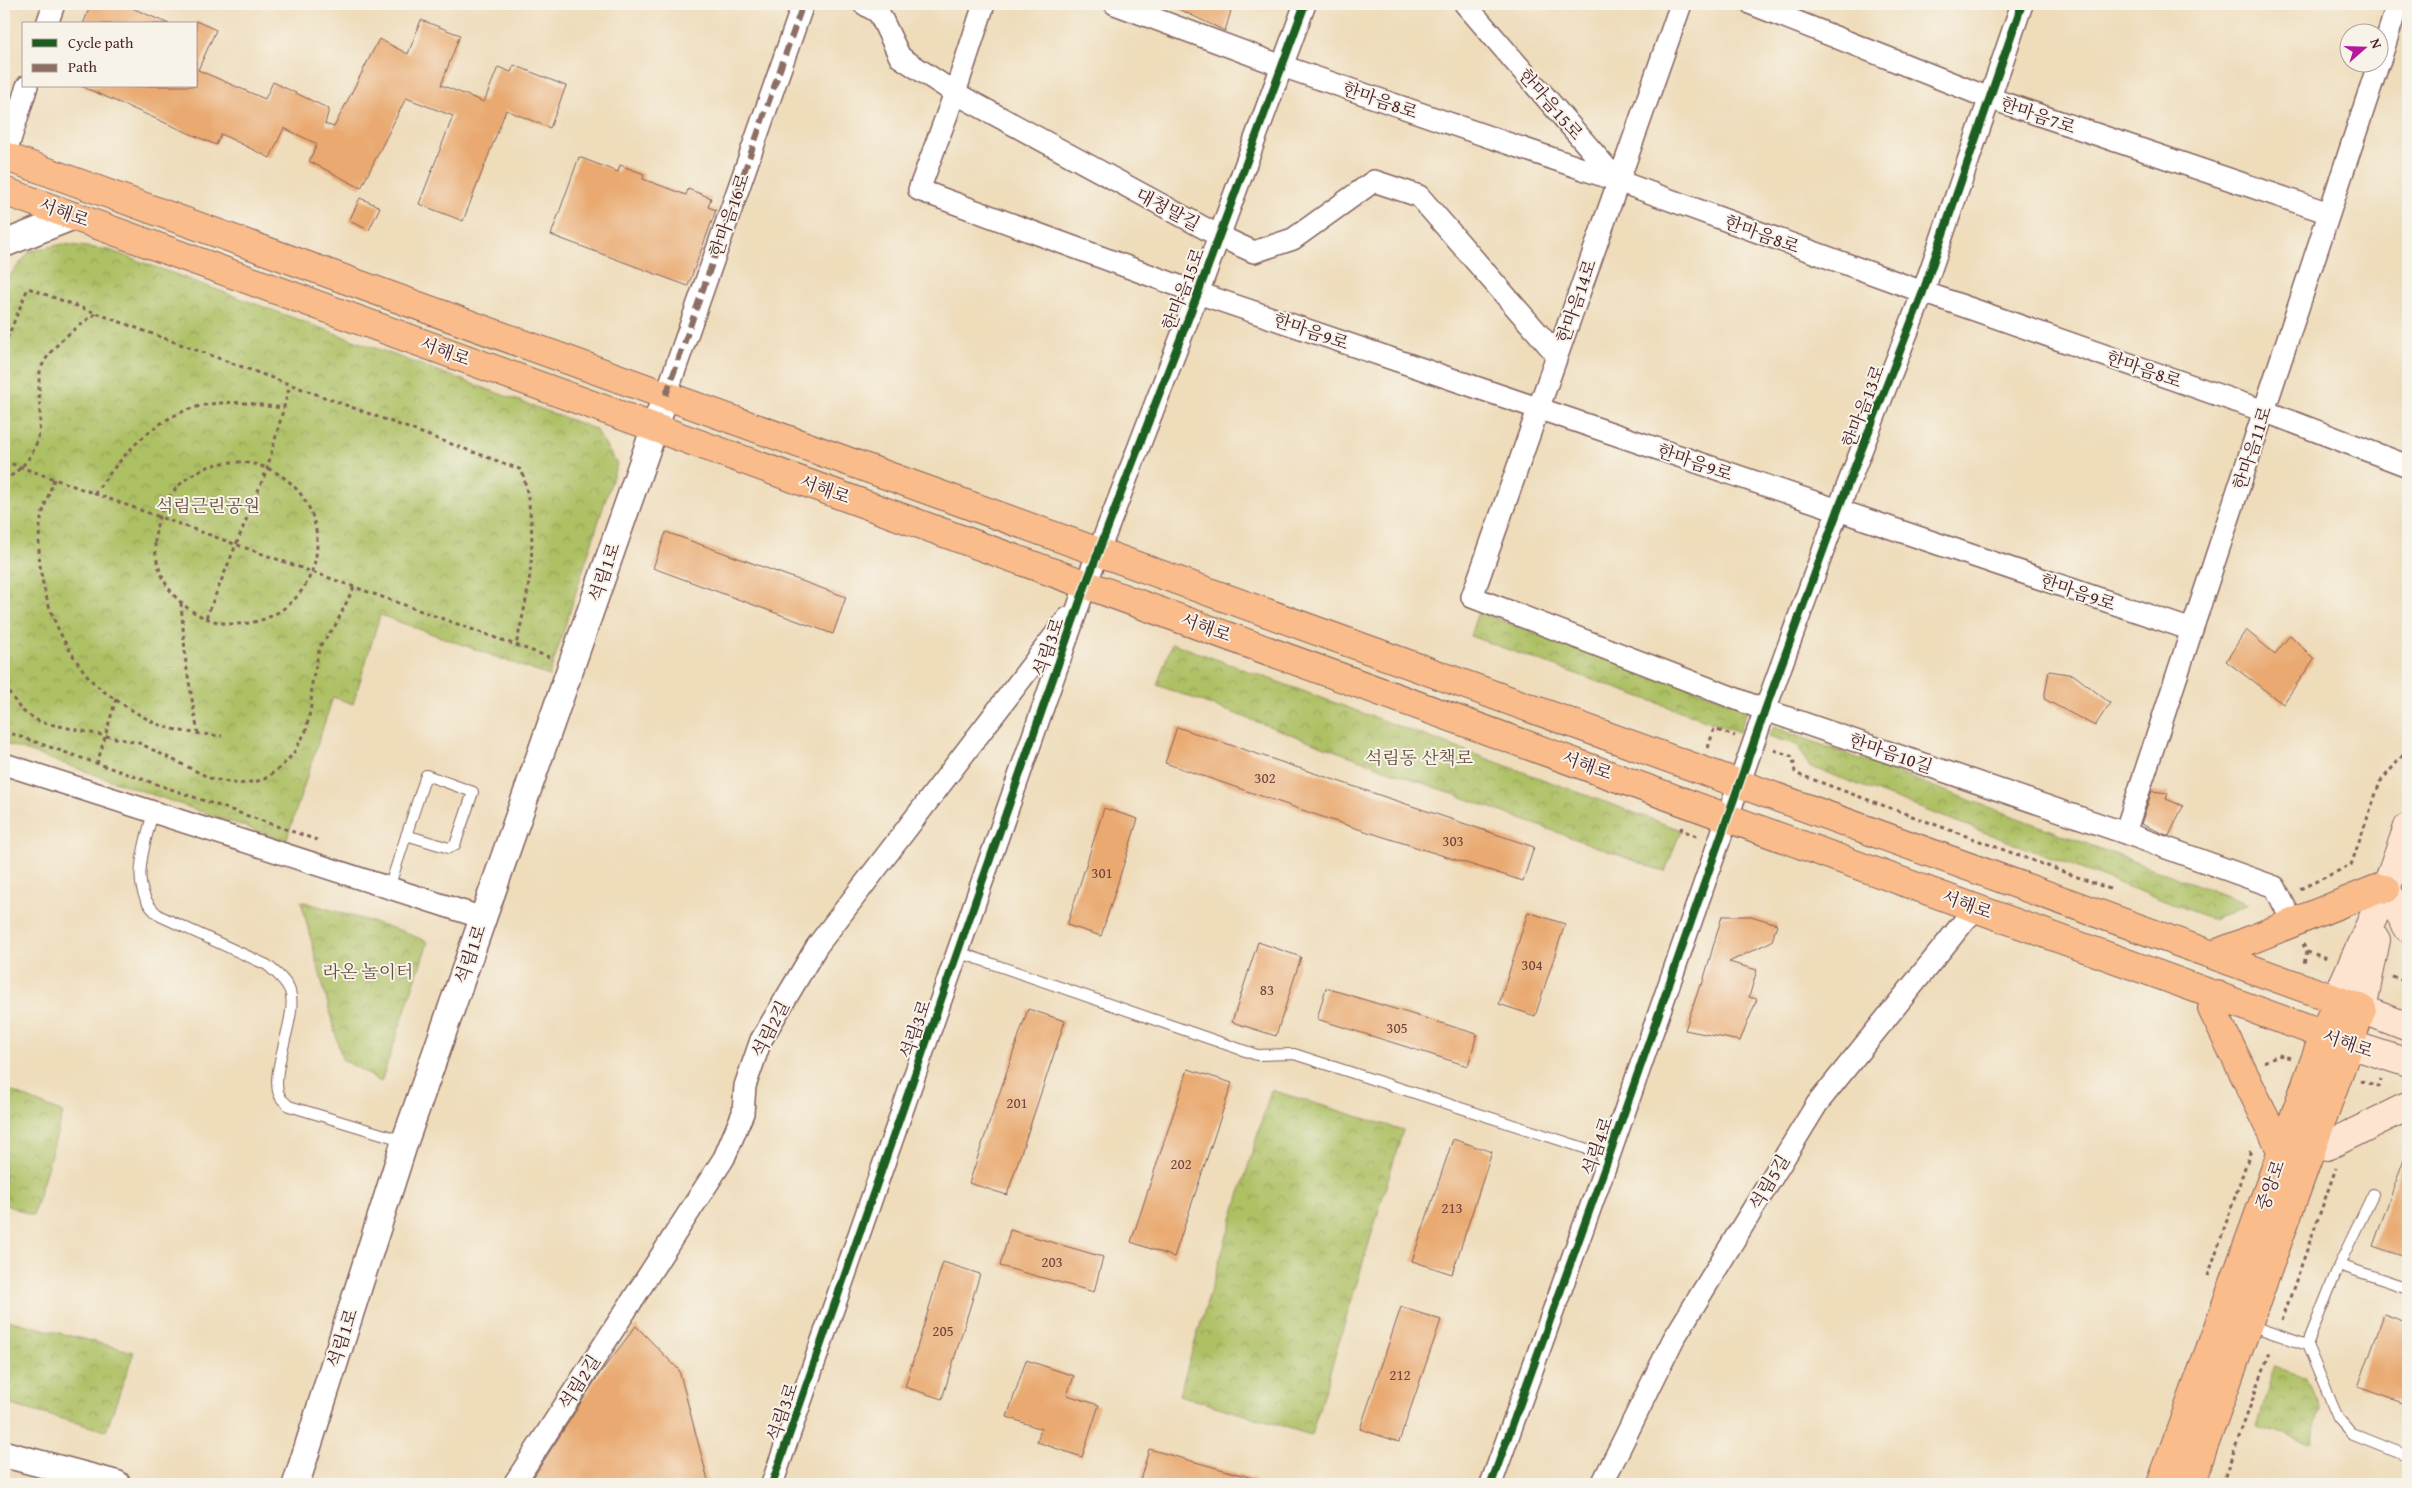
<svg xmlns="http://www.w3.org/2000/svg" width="2412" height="1488" font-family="'Gentium Book Plus','Noto Serif KR',serif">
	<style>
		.park { fill: url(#park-crowns); stroke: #7c7048 }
		.building { fill: #e9a970 }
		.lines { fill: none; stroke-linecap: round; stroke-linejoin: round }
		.service-casing { stroke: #83615d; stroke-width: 12 }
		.minor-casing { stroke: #83615d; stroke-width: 24 }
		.tertiary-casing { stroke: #83615d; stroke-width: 29 }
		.secondary-casing { stroke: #83615d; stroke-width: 30 }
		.primary-casing { stroke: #83615d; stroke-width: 30 }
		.path { stroke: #83615d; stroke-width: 3; stroke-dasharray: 4 4; stroke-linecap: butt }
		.service { stroke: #fff; stroke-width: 10 }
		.minor { stroke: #fff; stroke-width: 21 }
		.tertiary { stroke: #fff; stroke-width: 26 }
		.secondary { stroke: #fde4d0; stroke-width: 28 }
		.primary { stroke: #f9bc8a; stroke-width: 28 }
		.quiet { stroke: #8d6e63; stroke-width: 6; stroke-dasharray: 12 6; stroke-linecap: butt }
		.cycleway-casing { stroke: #f7f3e8; stroke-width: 11 }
		.cycleway { stroke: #1b5e20; stroke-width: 8 }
		.labels { text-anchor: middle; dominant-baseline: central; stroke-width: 4; stroke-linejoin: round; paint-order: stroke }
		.number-label { font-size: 15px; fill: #72423c }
		.street-label { font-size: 18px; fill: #4a1f2b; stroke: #f7f3e8 }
		.park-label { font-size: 18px; fill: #684f3c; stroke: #f7f3e8 }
	</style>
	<defs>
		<pattern id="park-crowns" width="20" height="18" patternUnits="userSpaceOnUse" patternTransform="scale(1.25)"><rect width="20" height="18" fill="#adc064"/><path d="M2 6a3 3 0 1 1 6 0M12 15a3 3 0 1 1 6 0" fill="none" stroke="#8f9b53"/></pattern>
	</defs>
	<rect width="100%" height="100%" fill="#f7f3e8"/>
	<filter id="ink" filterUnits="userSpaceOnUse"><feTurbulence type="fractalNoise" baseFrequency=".02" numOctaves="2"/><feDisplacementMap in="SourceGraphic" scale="10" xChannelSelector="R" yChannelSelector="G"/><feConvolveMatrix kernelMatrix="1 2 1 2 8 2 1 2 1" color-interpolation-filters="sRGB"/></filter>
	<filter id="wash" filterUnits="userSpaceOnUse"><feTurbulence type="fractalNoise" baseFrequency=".0096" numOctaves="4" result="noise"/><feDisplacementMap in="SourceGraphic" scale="20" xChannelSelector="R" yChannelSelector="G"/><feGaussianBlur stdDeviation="1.12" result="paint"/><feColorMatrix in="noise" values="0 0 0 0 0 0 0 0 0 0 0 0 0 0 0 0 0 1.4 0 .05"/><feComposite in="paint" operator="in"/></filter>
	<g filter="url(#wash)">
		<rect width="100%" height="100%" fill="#eedcba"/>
		<path class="park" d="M63 244 109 250 595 429 617 464 549 676 380 615 353 704 333 697 286 841 4 743V283L30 251Z
			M1478 612 1748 708 1739 732 1470 636Z
			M1172 643 1681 830 1665 872 1157 685Z
			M1774 727 2248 904 2213 919 1809 766 1797 745 1768 736Z
			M301 901 402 931 428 942 381 1082 342 1059Z
			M4 1088 63 1113 33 1216 4 1204Z
			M1271 1090 1403 1130 1311 1435 1179 1395Z
			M4 1319 134 1352 106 1431 4 1403Z
			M2274 1367 2306 1377 2321 1410 2311 1443 2257 1427Z"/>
		<g id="blocks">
			<path class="building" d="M91 4H123L169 24H83Z
				M1168 4H1233L1225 31Z
				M421 20 460 35 441 85 484 102 498 67 511 72 514 65 566 86 550 128 506 110 463 221 419 204 453 116 406 98 361 188 309 161 317 144 284 128 270 158 221 134 216 145 81 86H196V21L216 30 198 70 265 99 273 82 329 109 325 124 334 127 379 39 408 54Z
				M579 157 618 172 620 165 644 174 643 179 686 195 688 189 711 198 708 207 716 210 688 286 551 235Z
				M360 198 380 207 369 230 349 221Z
				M666 532 846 597 833 634 653 568Z
				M2246 630 2275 654 2290 635 2314 659 2283 704 2226 661Z
				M2049 671 2074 675 2110 703 2095 726 2044 699Z
				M1177 727 1534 847 1523 881 1346 825 1165 763Z
				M2152 791 2168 793 2166 799 2183 806 2169 836 2141 824Z
				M1104 808 1138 819 1101 936 1067 925Z
				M1528 912 1565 924 1535 1016 1499 1004Z
				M1722 916H1751L1777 924 1772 941 1729 962 1757 970 1749 997 1757 999 1740 1041 1685 1030 1700 985H1702Z
				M1258 942 1301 957 1276 1036 1232 1022Z
				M1326 988 1477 1034 1468 1066 1317 1019Z
				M1028 1009 1065 1021 1007 1195 969 1183Z
				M1188 1069 1232 1083 1174 1257 1131 1242Z
				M1453 1139 1492 1152 1452 1274 1412 1261Z
				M2406 1153 2408 1154V1258L2373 1246Z
				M1010 1230 1103 1257 1094 1292 1000 1266Z
				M943 1262 980 1274 942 1399 905 1387Z
				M1401 1307 1441 1320 1399 1442 1360 1429Z
				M2384 1314 2408 1323V1405L2358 1387Z
				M636 1326 679 1370 709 1484H529L600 1373Z
				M1026 1360 1074 1376 1067 1395 1099 1405 1082 1457 1037 1442 1041 1429 1007 1417Z
				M1149 1449 1256 1479 1255 1484H1139Z"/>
		</g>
	</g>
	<g filter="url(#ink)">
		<use href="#blocks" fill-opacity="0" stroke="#83615d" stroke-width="1"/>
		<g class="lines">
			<g class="service-casing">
				<path id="service" d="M153 812C145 845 126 891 160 916L267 965C275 972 286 980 290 991 299 1018 266 1077 281 1098 283 1101 287 1104 289 1106L405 1141
					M389 888 426 775 473 792 455 845 449 848 406 835
					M958 952 1257 1055 1294 1054 1609 1156
					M2339 1265 2408 1288
					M2249 1325 2307 1345 2338 1418 2351 1433 2408 1456
					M2307 1345 2339 1265 2373 1194"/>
			</g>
			<g class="minor-casing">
				<path id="minor" d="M864 4 879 13 900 57 955 93 1219 236 1254 252 1293 239 1374 181 1419 196 1557 355
					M984 4 955 93 919 190 1198 293 2192 630
					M1115 4 1282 66 1618 181 1923 292 2264 411 2408 466
					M1465 4 1618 181
					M1681 4 1472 597 1765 710 2125 833 2275 887 2293 923
					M1752 4 1989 98 2329 213
					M47 24 54 4
					M2380 60 2396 9
					M5 156 27 86
					M666 395 803 4
					M4 764 483 918
					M2125 833 2379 62
					M514 1484 724 1158 743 1113 745 1086 761 1040 817 946 1068 618
					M772 1484 1086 584 1198 293 1305 4
					M1491 1484 1609 1156 1765 710 1838 510 1923 292 2022 4
					M1602 1484 1673 1340 1817 1104 1966 919 1978 908"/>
			</g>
			<g class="tertiary-casing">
				<path id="tertiary" d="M4 244 74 216
					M4 1454 117 1484
					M296 1484 405 1141 666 395"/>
			</g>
			<g class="secondary-casing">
				<path id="secondary" d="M2386 889 2408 928
					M2376 940 2362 1009 2408 1027
					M2336 1000 2386 889 2408 827
					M2349 1044 2408 1063
					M2313 1144 2327 1146 2408 1106"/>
			</g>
			<g class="primary-casing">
				<path id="primary" d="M4 156 2362 1009 2190 1484
					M4 191 2349 1044
					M2213 955 2379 888 2386 889
					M2217 995 2212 1009 2282 1152
					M2161 1484 2330 1018"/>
			</g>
			<path class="path" d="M4 346 28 288 522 470C539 536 532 580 516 645
				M4 461 549 657
				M155 543a81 81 0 1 1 162 0a81 81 0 1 1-162 0Z
				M54 479C50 492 44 506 41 519 32 577 54 637 92 681 103 693 140 716 155 723 176 732 200 734 222 736
				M4 481C40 456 42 437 39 394 39 385 38 372 43 364 55 342 76 328 95 314
				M94 494C134 440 172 397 245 403 258 404 271 407 283 408
				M181 603 186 664 198 734
				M206 618 267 469 290 385
				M4 685 21 710 40 722 139 743 212 779 239 784 263 780 280 768 293 754 306 731 311 706 312 683 320 646 335 626 354 587
				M4 731 317 840
				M1708 748 1714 729 1735 736
				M1774 750 1793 757 1795 772 1805 778
				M97 764 116 699
				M1806 777 2110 889
				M1682 827 1681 830 1699 837
				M2300 889 2351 865 2380 782 2405 753 2408 744
				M2303 944 2307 952 2304 963
				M2307 952 2328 958
				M2392 977 2408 982
				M2405 1002 2408 992
				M2264 1062 2278 1055 2291 1058
				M2361 1081 2379 1086 2381 1079
				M2208 1276 2252 1147
				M2282 1320 2336 1168
				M2222 1484 2271 1349"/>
			<use href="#service" class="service"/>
			<use href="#minor" class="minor"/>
			<use href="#tertiary" class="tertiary"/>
			<use href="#secondary" class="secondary"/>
			<use href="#primary" class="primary"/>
			<path class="quiet" d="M666 395 803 4"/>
			<g class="cycleway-casing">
				<path id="cycleway" d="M772 1484 1086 584 1198 293 1305 4
					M1491 1484 1609 1156 1765 710 1838 510 1923 292 2022 4"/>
			</g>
			<use href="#cycleway" class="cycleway"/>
		</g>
	</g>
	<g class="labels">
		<g class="number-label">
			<text x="1265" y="777">302</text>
			<text x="1453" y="840">303</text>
			<text x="1102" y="872">301</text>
			<text x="1532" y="964">304</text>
			<text x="1267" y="989">83</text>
			<text x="1397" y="1027">305</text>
			<text x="1017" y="1102">201</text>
			<text x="1181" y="1163">202</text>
			<text x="1452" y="1207">213</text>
			<text x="1052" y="1261">203</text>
			<text x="943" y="1330">205</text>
			<text x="1400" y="1374">212</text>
		</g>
		<g class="street-label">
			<text transform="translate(1380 100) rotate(19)">한마음8로</text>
			<text transform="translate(1551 104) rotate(49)">한마음15로</text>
			<text transform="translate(2038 115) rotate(19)">한마음7로</text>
			<text transform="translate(1168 209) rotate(28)">대청말길</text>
			<text transform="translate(64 212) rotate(20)">서해로</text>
			<text transform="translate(729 215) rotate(-71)">한마음16로</text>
			<text transform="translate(1762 234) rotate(20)">한마음8로</text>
			<text transform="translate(1183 289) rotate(-69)">한마음15로</text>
			<text transform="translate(1576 301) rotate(-71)">한마음14로</text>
			<text transform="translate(1311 331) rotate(19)">한마음9로</text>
			<text transform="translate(445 351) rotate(20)">서해로</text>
			<text transform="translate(2144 369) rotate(19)">한마음8로</text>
			<text transform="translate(1863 406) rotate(-69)">한마음13로</text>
			<text transform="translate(2252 448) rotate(-72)">한마음11로</text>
			<text transform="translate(1695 462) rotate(19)">한마음9로</text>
			<text transform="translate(825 489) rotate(20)">서해로</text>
			<text transform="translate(604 572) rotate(-71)">석림1로</text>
			<text transform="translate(2078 592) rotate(19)">한마음9로</text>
			<text transform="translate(1206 627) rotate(20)">서해로</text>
			<text transform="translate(1048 647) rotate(-71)">석림3로</text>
			<text transform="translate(1891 753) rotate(19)">한마음10길</text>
			<text transform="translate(1587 765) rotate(20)">서해로</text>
			<text transform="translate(1967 904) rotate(20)">서해로</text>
			<text transform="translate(470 954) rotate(-71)">석림1로</text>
			<text transform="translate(770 1029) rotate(-63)">석림2길</text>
			<text transform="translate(915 1029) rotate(-71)">석림3로</text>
			<text transform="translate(2348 1043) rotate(19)">서해로</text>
			<text transform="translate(1597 1146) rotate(-71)">석림4로</text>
			<text transform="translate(1769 1182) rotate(-59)">석림5길</text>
			<text transform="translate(2270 1185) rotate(-70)">중앙로</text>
			<text transform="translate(342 1338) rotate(-72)">석림1로</text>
			<text transform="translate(579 1382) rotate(-57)">석림2길</text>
			<text transform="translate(782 1412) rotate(-71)">석림3로</text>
		</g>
		<g class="park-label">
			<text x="208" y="505">석림근린공원</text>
			<text x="1419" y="757">석림동 산책로</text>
			<text x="368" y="971">라온 놀이터</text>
		</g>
	</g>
	<rect width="2412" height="1488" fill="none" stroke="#f7f3e8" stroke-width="20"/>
	<rect x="22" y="22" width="175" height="65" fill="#f7f3e8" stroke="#b29e9c"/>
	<rect x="32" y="39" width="25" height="8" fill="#1b5e20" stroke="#b29e9c"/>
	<text x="68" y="48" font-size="15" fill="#4a1f2b">Cycle path</text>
	<rect x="32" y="64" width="25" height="8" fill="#8d6e63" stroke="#b29e9c"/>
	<text x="68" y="72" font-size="15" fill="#4a1f2b">Path</text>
	<g transform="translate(2364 48) rotate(70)"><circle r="24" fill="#f7f3e8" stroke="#b29e9c"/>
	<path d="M0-4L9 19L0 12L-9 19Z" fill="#b5179e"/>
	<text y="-8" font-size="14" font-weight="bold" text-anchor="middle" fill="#4a1f2b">N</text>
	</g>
</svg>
